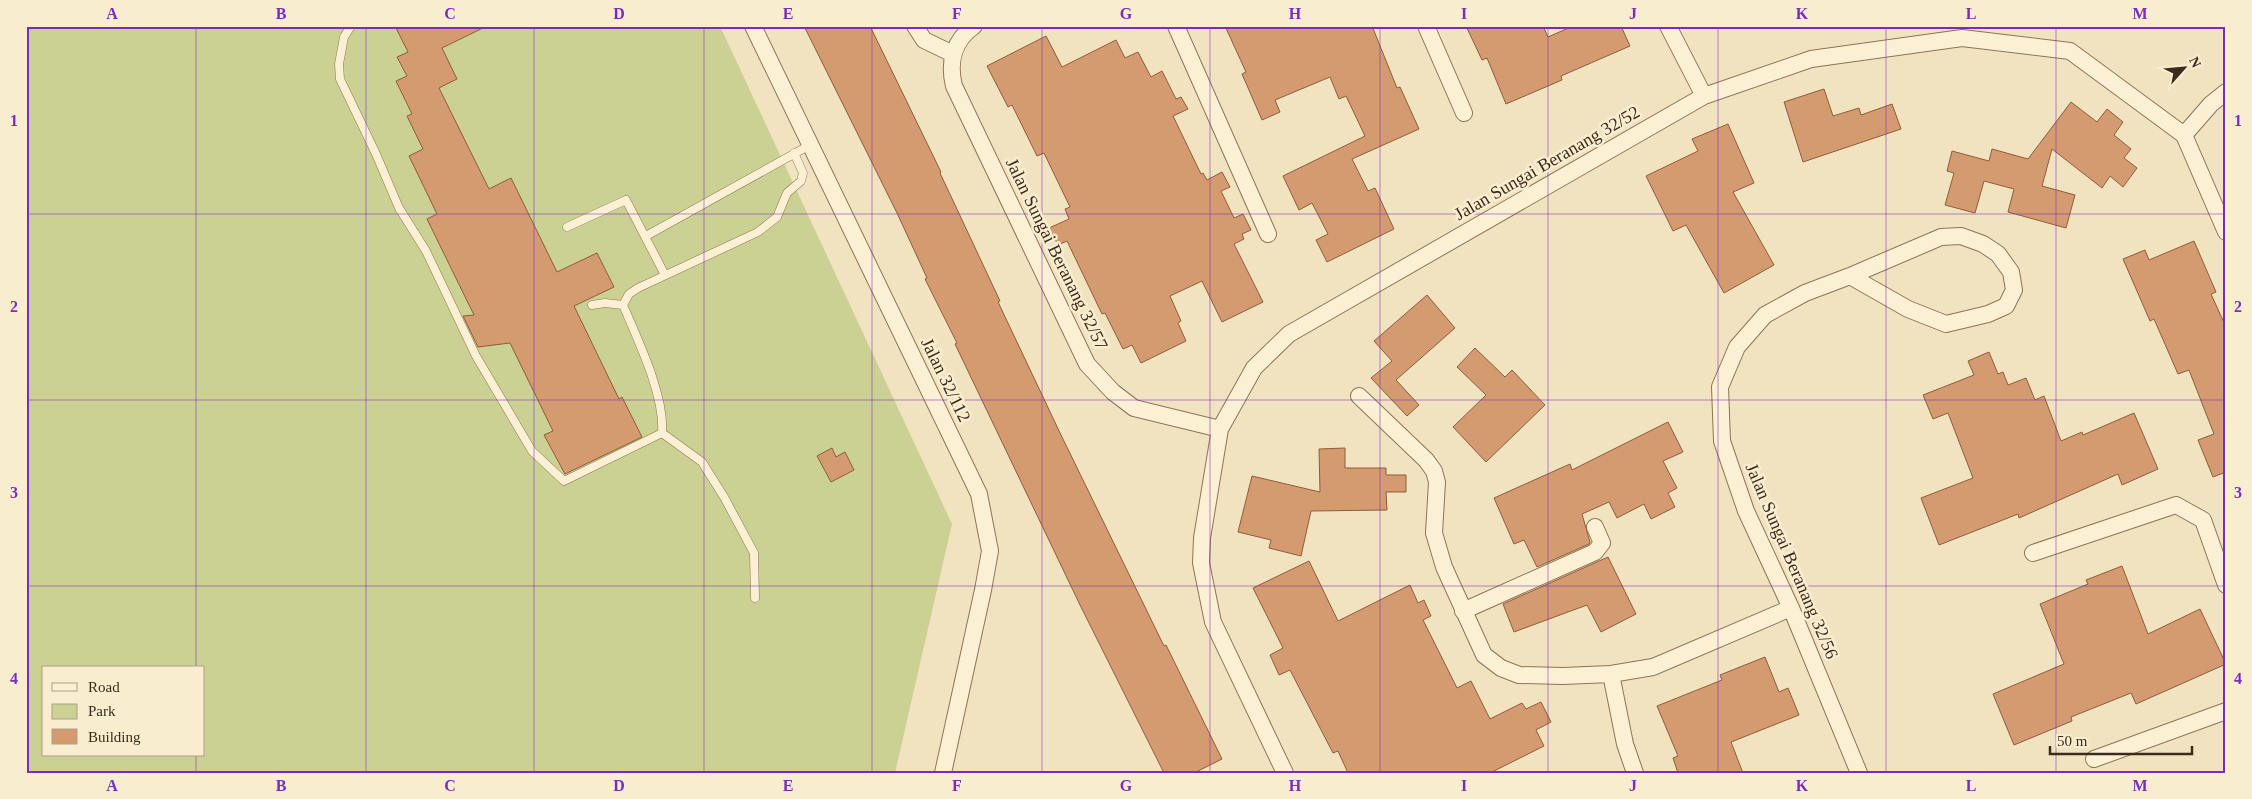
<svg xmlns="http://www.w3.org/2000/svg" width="2252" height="799" font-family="Georgia,serif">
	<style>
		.green { fill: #cad192; fill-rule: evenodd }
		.building { fill: #d49b71; stroke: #8f5c39 }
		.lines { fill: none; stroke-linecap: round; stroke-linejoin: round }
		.lane-casing { stroke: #8d7456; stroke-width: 9 }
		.street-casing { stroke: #8d7456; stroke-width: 18 }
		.lane { stroke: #fcf0d4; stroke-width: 8 }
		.street { stroke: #fcf0d4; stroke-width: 16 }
		.grid { fill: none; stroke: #7b2cbf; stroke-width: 1; stroke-opacity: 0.55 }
		.labels { text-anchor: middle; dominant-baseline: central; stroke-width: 5; stroke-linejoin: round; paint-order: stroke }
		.street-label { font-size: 18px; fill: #3b2b1c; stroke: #f9edd0 }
		.neatline { fill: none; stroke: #7b2cbf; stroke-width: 2 }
		.grid-label { font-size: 16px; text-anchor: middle; font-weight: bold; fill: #7b2cbf }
	</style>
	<rect width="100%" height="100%" fill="#f2e3c0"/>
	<path class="green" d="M26 26H720L952 524 895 773H26ZM44 668H204V755H44Z"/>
	<path class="building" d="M395 26H487L442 48 457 79 439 88 489 189 511 178 557 272 597 253 614 287 574 306 619 399 622 397 642 437 565 474 544 435 553 431 510 343 478 347 463 316 474 315 427 219 437 214 409 156 423 149 407 116 412 114 396 81 407 76 397 57 408 52Z
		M804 26H870L941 172 940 173 1000 301 998 302 1061 435 1164 646 1166 645 1222 759 1194 773H1164L1081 607 955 344 957 343 925 279 927 278 897 213Z
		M1225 26H1372L1397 88 1400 87 1419 129 1352 159 1368 191 1375 188 1394 229 1327 262 1316 240 1328 234 1312 203 1299 210 1283 176 1365 136 1346 96 1339 99 1330 77 1275 100 1280 112 1262 120 1242 74 1246 72Z
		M1466 26H1543L1548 37 1573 26H1621L1630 46 1561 76 1562 80 1506 104 1487 58 1482 60Z
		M1046 36 1062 67 1116 40 1125 58 1138 52 1151 77 1162 71 1176 99 1181 97 1188 109 1173 116 1201 174 1203 173 1207 180 1222 172 1230 187 1221 191 1234 218 1243 214 1251 230 1242 234 1244 239 1234 244 1263 302 1222 322 1202 281 1170 296 1181 321 1178 323 1186 341 1141 363 1132 345 1123 349 1105 313 1102 314 1067 241 1058 245 1049 228 1069 219 1065 209 1070 207 1044 153 1037 156 1012 105 1008 107 987 66Z
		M1824 89 1833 116 1859 108 1861 115 1892 104 1901 129 1803 162 1784 102Z
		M2071 102 2097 122 2107 109 2123 122 2114 135 2131 149 2124 158 2137 168 2123 187 2110 176 2102 188 2052 149 2042 186 2075 195 2066 228 2008 212 2014 189 1984 181 1975 213 1945 205 1954 173 1947 171 1952 151 1989 161 1992 149 2028 159Z
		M1728 124 1754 183 1733 192 1774 265 1724 293 1686 225 1673 231 1646 176 1698 151 1692 139Z
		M2194 241 2216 292 2211 294 2226 327V472L2213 477 2198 440 2214 434 2189 370 2178 374 2154 319 2150 321 2123 259 2145 250 2149 260Z
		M1427 295 1455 328 1396 380 1419 405 1407 416 1371 378 1392 361 1374 341Z
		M1475 348 1505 377 1512 370 1545 405 1486 462 1453 427 1486 395 1457 367Z
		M1989 352 1998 374 2003 372 2008 385 2026 378 2035 400 2044 396 2061 441 2082 432 2083 435 2134 413 2158 469 2122 485 2118 474 2019 518 2018 514 1939 545 1921 498 1973 478 1948 413 1933 419 1923 395 1974 375 1968 361Z
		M1668 422 1683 452 1663 461 1677 488 1668 493 1675 507 1651 519 1644 504 1617 518 1609 502 1582 514 1590 542 1589 544 1537 567 1524 540 1514 544 1494 498 1570 464 1572 470Z
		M832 448 836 457 845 452 854 470 831 482 817 456Z
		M1345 448V468H1386V475H1406V492H1386L1387 510 1311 511 1301 556 1269 548 1271 540 1238 532 1252 476 1320 492 1319 449Z
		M1608 557 1636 614 1601 632 1587 605 1514 632 1503 604Z
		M1309 561 1338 621 1410 585 1418 603 1424 600 1431 616 1423 620 1457 688 1471 681 1490 719 1522 703 1526 709 1541 702 1551 722 1536 730 1544 746 1490 773H1348L1338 751 1333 753 1290 670 1279 675 1270 655 1283 648 1253 588Z
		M2122 566 2148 634 2200 609 2226 664 2136 704 2131 693 2071 717 2072 721 2014 745 1993 694 2064 664 2040 604 2088 584 2086 580Z
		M1765 657 1779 692 1788 688 1799 715 1731 742 1743 773H1678L1673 758 1678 756 1657 706 1722 680 1720 675Z"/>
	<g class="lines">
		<g class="lane-casing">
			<path id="lane" d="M351 26 344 37 339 64 340 79 376 154 399 208 426 251 476 356 532 451 564 481 662 433C665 396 638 340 623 305L629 294 638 288 758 232 777 217 787 193 801 181 803 173 794 153
				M567 227 626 200 665 275
				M646 236 810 145
				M592 305 605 303 623 305
				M662 433 702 462 724 497 754 553 755 598"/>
		</g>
		<g class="street-casing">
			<path id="street" d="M753 26 979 494 990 551 983 590 943 773
				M915 26 924 40 953 54
				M974 26C954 40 948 62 954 86L1087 364 1113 392 1134 408 1220 429
				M1176 26 1268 234
				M1426 26 1464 113
				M1668 26 1704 96
				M2184 135 2211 104 2226 92
				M1850 276 1908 309 1946 324 1988 314 2006 306 2014 290 2011 272 1998 254 1983 244 1961 236 1941 237 1850 276 1805 293 1765 315 1737 347 1720 387 1722 441 1746 511 1791 608 1859 773
				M1359 396 1426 460 1434 471 1437 482 1434 533 1444 567 1484 655 1501 668 1519 675 1563 676 1611 674 1653 667 1791 608
				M2033 553 2176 505 2203 520 2226 585
				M1463 611 1595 552 1602 543 1595 527
				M1611 674 1625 744 1635 773
				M2094 759 2226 711
				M1285 773 1213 622 1201 563 1202 538 1220 429 1254 368 1289 334 1704 96 1811 59 1962 38 2070 51 2184 135 2226 232"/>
		</g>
		<use href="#lane" class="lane"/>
		<use href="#street" class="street"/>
	</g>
	<path class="grid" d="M196 26V668M366 26V773M534 26V773M704 26V773M872 26V773M1042 26V773M1210 26V773M1380 26V773M1548 26V773M1718 26V773M1886 26V773M2056 26V773M26 214H2226M26 400H2226M26 586H2226M196 755V773"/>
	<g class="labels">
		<g class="street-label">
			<text transform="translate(1547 163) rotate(-30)">Jalan Sungai Beranang 32/52</text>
			<text transform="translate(1057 254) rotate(64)">Jalan Sungai Beranang 32/57</text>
			<text transform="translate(946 380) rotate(64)">Jalan 32/112</text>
			<text transform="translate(1792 561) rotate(67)">Jalan Sungai Beranang 32/56</text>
		</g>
	</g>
	<rect width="2252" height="799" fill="none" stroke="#f9edd0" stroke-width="55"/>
	<rect x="42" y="666" width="162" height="90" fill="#f9edd0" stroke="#ad9f88"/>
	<rect x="52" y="683" width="25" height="8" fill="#fcf0d4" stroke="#ad9f88"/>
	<text x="88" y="692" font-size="15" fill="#3b2b1c">Road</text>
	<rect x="52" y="704" width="25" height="15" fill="#cad192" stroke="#ad9f88"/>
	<text x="88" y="716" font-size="15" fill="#3b2b1c">Park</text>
	<rect x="52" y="729" width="25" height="15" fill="#d49b71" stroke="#ad9f88"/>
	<text x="88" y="742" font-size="15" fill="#3b2b1c">Building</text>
	<g transform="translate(2184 68) rotate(63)" stroke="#f9edd0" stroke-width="4" paint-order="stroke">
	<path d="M0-4L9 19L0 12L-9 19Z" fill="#3b2b1c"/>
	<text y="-8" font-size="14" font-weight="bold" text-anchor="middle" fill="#3b2b1c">N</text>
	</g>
	<path d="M2050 746v8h142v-8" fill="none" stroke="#3b2b1c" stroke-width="2.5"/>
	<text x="2057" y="746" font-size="15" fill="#3b2b1c" stroke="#f9edd0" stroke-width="4" paint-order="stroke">50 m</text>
	<rect x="28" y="28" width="2196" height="744" class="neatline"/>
	<g class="grid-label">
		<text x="112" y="19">A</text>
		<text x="281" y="19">B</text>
		<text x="450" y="19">C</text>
		<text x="619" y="19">D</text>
		<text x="788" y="19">E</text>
		<text x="957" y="19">F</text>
		<text x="1126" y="19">G</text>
		<text x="1295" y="19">H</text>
		<text x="1464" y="19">I</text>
		<text x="1633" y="19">J</text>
		<text x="1802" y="19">K</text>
		<text x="1971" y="19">L</text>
		<text x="2140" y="19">M</text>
		<text x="14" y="126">1</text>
		<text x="2238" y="126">1</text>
		<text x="14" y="312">2</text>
		<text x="2238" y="312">2</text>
		<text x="14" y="498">3</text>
		<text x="2238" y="498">3</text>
		<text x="14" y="684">4</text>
		<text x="2238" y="684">4</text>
		<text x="112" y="791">A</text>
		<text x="281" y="791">B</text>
		<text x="450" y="791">C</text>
		<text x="619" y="791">D</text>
		<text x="788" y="791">E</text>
		<text x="957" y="791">F</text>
		<text x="1126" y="791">G</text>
		<text x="1295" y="791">H</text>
		<text x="1464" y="791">I</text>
		<text x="1633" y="791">J</text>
		<text x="1802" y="791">K</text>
		<text x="1971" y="791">L</text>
		<text x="2140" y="791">M</text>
	</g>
</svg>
